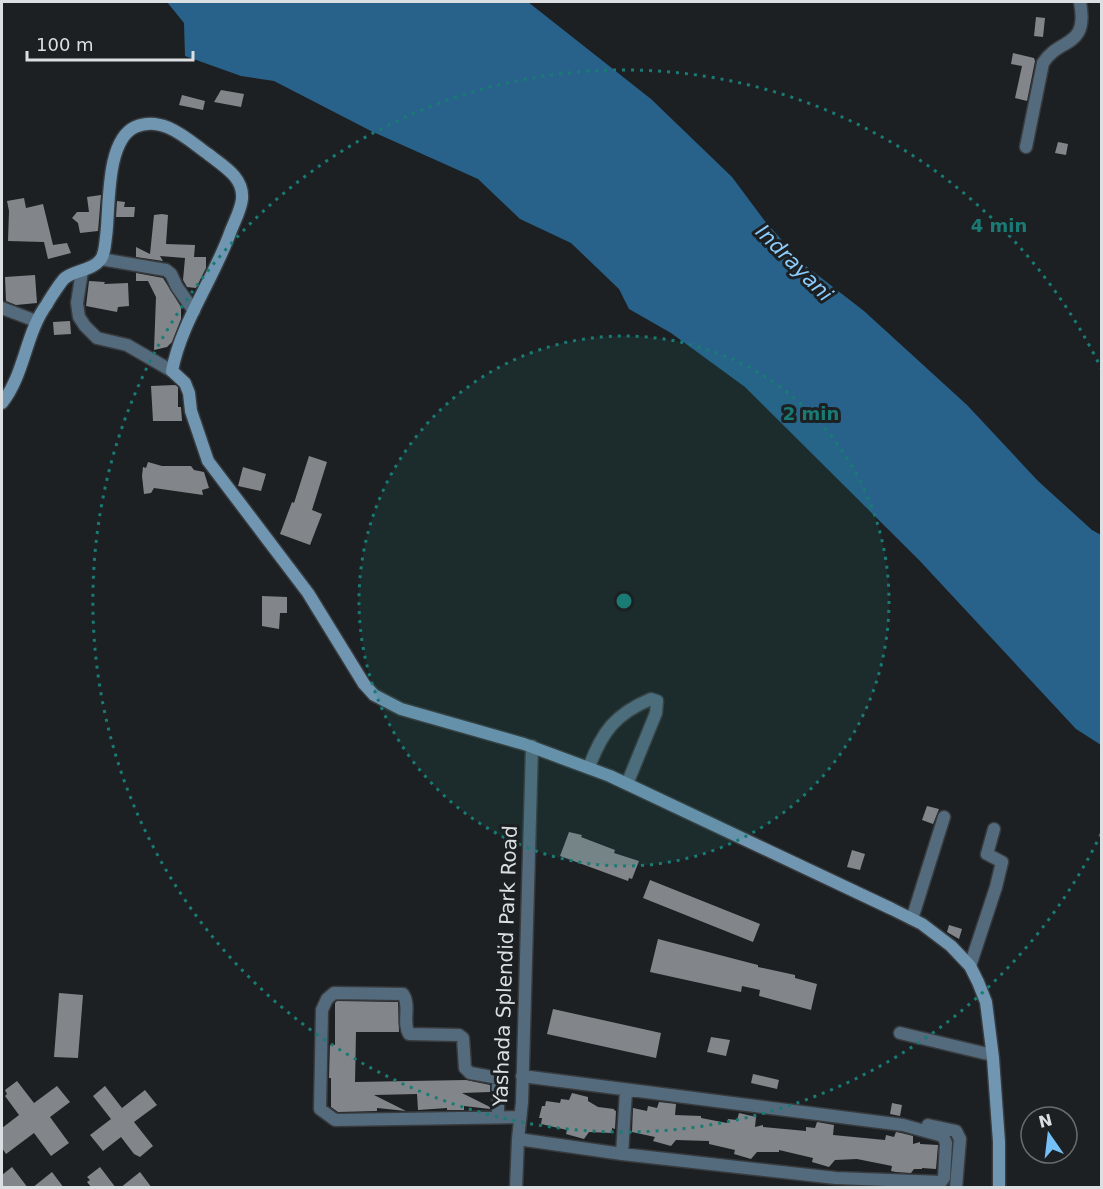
<svg xmlns="http://www.w3.org/2000/svg" width="1103" height="1189" font-family="'DejaVu Sans',sans-serif">
	<style>
		.water { fill: #28628a }
		.building { fill: #82868a }
		.lines { fill: none; stroke-linecap: round; stroke-linejoin: round }
		.street-casing { stroke: #383b3e; stroke-width: 15 }
		.secondary-casing { stroke: #383b3e; stroke-width: 15 }
		.street { stroke: #546b7d; stroke-width: 12 }
		.secondary { stroke: #7096b2; stroke-width: 12 }
		.ring { fill: none; stroke: #197b74; stroke-width: 3; stroke-dasharray: 3 6 }
		.labels { text-anchor: middle; dominant-baseline: central; stroke-width: 6; stroke-linejoin: round; paint-order: stroke }
		.street-label { font-size: 20px; fill: #dcdfe1; stroke: #1d2023 }
		.water-label { font-size: 21px; font-style: italic; fill: #8bcbfa; stroke: #1d2023 }
		.centre { fill: #197b74; stroke: #1d2023; stroke-width: 3 }
		.ring-label { font-size: 18px; text-anchor: middle; font-weight: bold; fill: #197b74; stroke: #1d2023; stroke-width: 6; stroke-linejoin: round; paint-order: stroke }
	</style>
	<rect width="100%" height="100%" fill="#1d2023"/>
	<path class="water" d="M167 2H528L651 99 732 177 764 220 802 263 864 311 967 405 1038 481 1092 530 1101 535V745L1076 729 919 560 745 387 671 333 629 309 619 289 571 243 520 219 478 179 371 131 274 81 241 76 185 56 184 23Z"/>
	<path class="building" d="M1036 17 1045 18 1043 37 1034 36Z
		M1013 53 1034 58 1035 61 1027 101 1015 98 1022 66 1011 64Z
		M221 90 244 94 241 107 214 102Z
		M182 95 205 101 203 110 179 105Z
		M1058 142 1068 144 1066 155 1055 153Z
		M101 195 98 231 80 233 78 223 72 218 77 212H89L87 197Z
		M24 198 26 208 43 204 53 245 67 243 71 253 48 259 44 242 8 241 9 211 7 201Z
		M117 201 125 202 124 207H135L134 217H116Z
		M162 214 168 215 166 244 195 245 194 257H206V268L196 288 187 287 183 280 185 258 160 256 163 261 136 257V247L150 254 154 215Z
		M136 273 163 278 181 307V319L172 342 167 347 154 350 156 297 148 281H136Z
		M35 275 37 303 16 305 6 301 5 277Z
		M89 281 105 282 104 284 128 283 129 306 118 307 117 312 86 306Z
		M70 321 71 334 54 335 53 322Z
		M175 385 178 387V407H181L182 421H153L151 386Z
		M309 456 327 462 312 510 322 514 310 545 280 534 292 502 294 503Z
		M148 462 162 466H191L194 470 204 472 209 488 202 490 203 495 154 488 151 493 144 494 142 476 143 467 146 468Z
		M243 467 266 474 261 491 238 486Z
		M262 596 287 597V613H280L279 629 262 626Z
		M927 806 939 809 933 824 922 820Z
		M569 832 582 835 581 837 615 850 614 853 639 861 632 879 629 878 628 881 560 856Z
		M852 850 865 854 860 870 847 867Z
		M650 880 760 924 753 942 643 898Z
		M949 925 962 929 959 939 947 932Z
		M658 939 758 965V967L795 975V978L817 984 811 1010 759 996 760 990 742 986 741 992 650 972Z
		M59 993 83 995 78 1058 54 1057Z
		M337 1001 398 1002 399 1032H356L355 1082 466 1080 490 1085V1092L462 1093 490 1107V1109L464 1106V1110H447V1108L418 1110 417 1094 374 1095 406 1111 377 1108V1111L338 1112 331 1107V1078H329L330 1045H335V1003Z
		M553 1009 661 1033 656 1058 547 1034Z
		M711 1037 730 1040 726 1056 707 1052Z
		M753 1074 779 1080 777 1089 751 1083Z
		M17 1081 34 1103 57 1086 70 1102 50 1117 69 1143 51 1156 34 1133 6 1154 2 1148V1128L19 1115 5 1096 7 1094 5 1090Z
		M105 1086 122 1108 145 1090 157 1105 134 1122 153 1146 140 1157 134 1154 121 1137 103 1151 90 1135 111 1119 93 1096Z
		M572 1093 588 1097V1101L598 1107 614 1109V1110L616 1111 615 1129 612 1128V1133L589 1132 584 1139 566 1134 567 1130 541 1124 542 1118H539L542 1106H545L546 1101 560 1103 561 1099 569 1100Z
		M659 1102 676 1104 675 1115 701 1116V1118L727 1123 728 1119 737 1120 739 1113 756 1117 755 1127 763 1125V1127L806 1131V1127L815 1128 817 1122 834 1125 833 1135 885 1140 886 1135 894 1137 896 1132 901 1133 913 1136V1144L920 1142V1144L938 1145 936 1169 922 1168V1169H914L911 1173 896 1172 891 1171 892 1166 857 1159 835 1160 829 1167 812 1162 813 1158 779 1150V1152H757L751 1159 734 1154 735 1150 709 1144V1141L676 1140 671 1146 653 1141 655 1137 632 1132 633 1108 647 1111 648 1106 657 1108Z
		M892 1103 902 1105 900 1116 890 1114Z
		M12 1167 28 1188H4L2 1185V1175Z
		M100 1167 116 1188H92L87 1182 90 1180 87 1177Z
		M52 1172 64 1188H32Z
		M140 1172 152 1188H120Z"/>
	<g class="lines">
		<g class="street-casing">
			<path id="street" d="M1026 147 1043 63C1059 37 1089 49 1080 2
				M101 259 166 270 171 274 177 287 194 311
				M82 271 77 303 79 317 85 326 97 338 127 345 172 371
				M2 308 36 321
				M589 767C602 732 615 714 651 699L657 701 656 713 627 784
				M912 919 944 817
				M970 966 996 887 1002 862 987 854 994 829
				M900 1033 992 1055
				M498 1117V1078L470 1073 465 1068 463 1038 459 1035 409 1034C402 1022 411 1006 403 994L334 993 327 999 322 1010 320 1109 335 1120 520 1117
				M928 1125 956 1131 960 1139 956 1187
				M518 1139 622 1154 836 1178 941 1182 944 1178 946 1143 943 1136 903 1125 522 1076
				M622 1154 626 1091
				M516 1188 518 1139 522 1102 532 746"/>
		</g>
		<g class="secondary-casing">
			<path id="secondary" d="M2 403C25 374 25 334 47 304 49 300 62 280 65 278 75 270 92 271 101 259 105 253 105 244 106 237 110 209 105 141 135 127 163 115 187 139 208 154 223 166 244 177 242 199 241 210 234 222 230 233 213 280 181 323 172 371L185 383 189 393 191 411 208 461 308 593 364 684 374 695 401 709 524 744 610 776 892 909 922 924 951 946 970 966 978 982 986 1002 993 1058 999 1142V1188"/>
		</g>
		<use href="#street" class="street"/>
		<use href="#secondary" class="secondary"/>
	</g>
	<circle cx="624" cy="601" r="265" fill="#197b74" fill-opacity=".12"/>
	<g class="ring">
		<circle cx="624" cy="601" r="265"/>
		<path d="M1101 834A531 531 0 1 1 1101 368"/>
	</g>
	<g class="labels">
		<g class="street-label">
			<text transform="translate(505 966) rotate(-88)">Yashada Splendid Park Road</text>
		</g>
		<g class="water-label">
			<text transform="translate(794 263) rotate(45)">Indrayani</text>
		</g>
	</g>
	<circle cx="624" cy="601" r="9" class="centre"/>
	<g class="ring-label">
		<text x="999" y="232">4 min</text>
		<text x="811" y="420">2 min</text>
	</g>
	<rect width="1103" height="1189" fill="none" stroke="#dcdfe1" stroke-width="6"/>
	<g transform="translate(1049 1135) rotate(346)"><circle r="28" fill="#1d2023" stroke="#696c6f" stroke-width="1.5"/>
	<path d="M0-4.5L10 22L0 15L-10 22Z" fill="#75c0f6"/>
	<text y="-9" font-size="16" font-weight="bold" text-anchor="middle" fill="#dcdfe1">N</text>
	</g>
	<path d="M27 51v9h166v-9" fill="none" stroke="#dcdfe1" stroke-width="3"/>
	<text x="36" y="51" font-size="18" fill="#dcdfe1" stroke="#1d2023" stroke-width="4.5" paint-order="stroke">100 m</text>
</svg>
